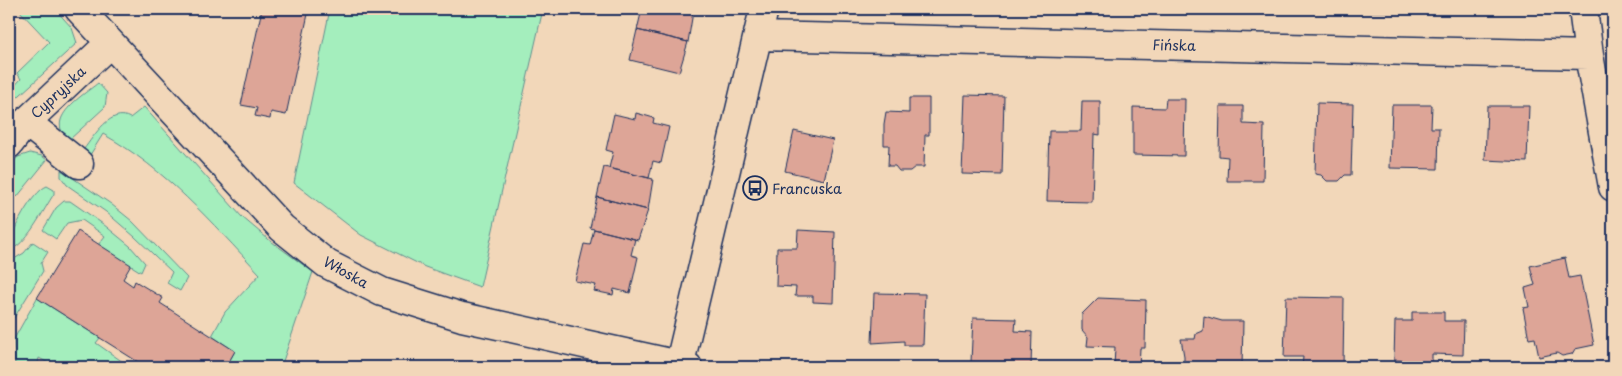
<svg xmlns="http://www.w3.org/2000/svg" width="1622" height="376" font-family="'Playpen Sans',sans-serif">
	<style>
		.green { fill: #a4eebd; stroke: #608e8e }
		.building { fill: #dda597; stroke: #1b2f5e }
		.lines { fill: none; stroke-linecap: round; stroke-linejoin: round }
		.minor-casing { stroke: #1b2f5e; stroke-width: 31 }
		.minor { stroke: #f2d7b9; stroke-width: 28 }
		.labels { text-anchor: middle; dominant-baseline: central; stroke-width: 5; stroke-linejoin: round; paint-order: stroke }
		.street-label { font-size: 14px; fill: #1b2f5e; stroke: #f2d7b9 }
		.poi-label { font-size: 14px; fill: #1b2f5e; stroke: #f2d7b9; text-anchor: start }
	</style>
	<rect width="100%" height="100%" fill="#f2d7b9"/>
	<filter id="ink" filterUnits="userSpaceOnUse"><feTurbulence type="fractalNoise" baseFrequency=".02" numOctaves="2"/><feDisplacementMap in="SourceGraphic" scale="10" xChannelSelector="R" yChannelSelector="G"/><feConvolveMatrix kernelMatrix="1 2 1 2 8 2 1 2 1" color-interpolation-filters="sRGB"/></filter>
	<g filter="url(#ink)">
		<path class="green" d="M18 9H55L72 28 77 43 9 105V92L21 79 17 73 49 42Z
			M330 9H543L480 287 425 267 361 235 294 183Z
			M98 83 107 93 105 107 69 140C43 119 82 96 98 83Z
			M144 107 242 217 268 239 313 272 281 367H226L235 351 212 336 225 312 260 274C211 222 166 169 103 134L90 155 84 149C94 136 111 107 130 118Z
			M30 153 42 156 47 160 17 197 9 189V167L18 157Z
			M61 170 111 204 132 221 187 278 180 291 167 283 172 272 135 237 106 212 67 185 61 177Z
			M47 186 54 190V194C45 207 24 250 9 249 10 233 32 192 47 186Z
			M64 201H70L103 224 130 246 145 263 141 272 98 245 105 236 82 220 67 223 56 239 43 230 56 208Z
			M33 242 48 252 41 263 43 271 9 326V262L24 253Z
			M37 298 100 338 96 343 130 367H56L39 358 37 367H15L14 339Z"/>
		<path class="building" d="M262 9H283L308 14 286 115 271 112 270 119 255 116 257 108 241 105Z
			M642 9H679L693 12 688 42 637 30Z
			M1356 9H1414V11H1356Z
			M637 30 688 42 679 72 630 60Z
			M965 95 1004 96 1002 175 962 174Z
			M909 98H929V135H925L924 167H915L910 171H899L895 166H888L889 145H884V124L886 112 909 113Z
			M1166 99H1185L1184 156 1133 155V107L1165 108Z
			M1082 101H1100V135L1094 134 1092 202 1047 201 1049 131H1081Z
			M1317 103 1353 104 1351 175H1345L1339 181H1327L1321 175 1315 174Z
			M1392 105H1432L1431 128H1439L1438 169 1390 168Z
			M1220 106H1243V124L1264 125 1263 181H1227L1228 157 1219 156Z
			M1487 106H1529L1527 162 1485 160Z
			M636 113 654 118 653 123 669 127 661 163 653 161 649 178 609 168 613 152 606 150 614 114 635 119Z
			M794 131 833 140 824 180 785 171Z
			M604 167 653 179 648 210 597 197Z
			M597 197 648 210 638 240 590 228Z
			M594 229 635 239 631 255 638 257 630 293 614 289 613 295 594 291 596 285 575 281 584 244 590 245Z
			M798 230 835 232 833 303 813 302V296H795L796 287 776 286 777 248H797Z
			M78 231 131 265 123 279 133 286 135 281 163 298 160 303 235 351 226 367H146L37 298Z
			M1565 258 1569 278 1580 276 1594 345 1575 349 1572 354 1562 356 1557 353 1539 357 1535 338 1529 339 1523 308 1529 307 1525 288 1535 285 1530 266Z
			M874 293 925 294 923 345H904V341L872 343Z
			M1286 297 1344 298 1343 367H1302L1303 357H1284Z
			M1098 298 1146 300 1145 348H1140L1139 367H1114L1115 347 1087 346 1088 337 1082 330V314Z
			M1412 312H1444V321H1464L1463 355 1432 354V362L1394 360 1395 321H1412Z
			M1204 316 1222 321H1243L1242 367H1184V356L1181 339H1195L1196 334 1203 331Z
			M973 318 1016 319 1015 331 1032 332 1031 367H1013V364L971 362Z"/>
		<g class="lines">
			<g class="minor-casing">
				<path id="minor" d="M79 9 282 228 327 264 382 292 462 317 688 367
					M1583 9 1589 55 1613 187
					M758 36 1589 55
					M26 122 79 164
					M9 144 26 122 110 43
					M679 367 764 9"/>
			</g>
			<use href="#minor" class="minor"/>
		</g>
	</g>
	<defs>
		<g id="bus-ring" transform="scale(1.25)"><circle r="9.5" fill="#f2d7b9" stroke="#1b2f5e" stroke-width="1.5"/><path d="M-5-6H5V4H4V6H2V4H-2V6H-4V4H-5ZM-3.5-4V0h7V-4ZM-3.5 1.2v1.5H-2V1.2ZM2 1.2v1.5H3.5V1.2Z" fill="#1b2f5e"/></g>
	</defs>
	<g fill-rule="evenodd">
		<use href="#bus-ring" x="755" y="188"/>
	</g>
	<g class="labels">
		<g class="street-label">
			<text transform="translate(1174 45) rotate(1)">Fińska</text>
			<text transform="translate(58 92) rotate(-43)">Cypryjska</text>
			<text transform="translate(346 272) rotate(29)">Włoska</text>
		</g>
		<g class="poi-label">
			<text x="772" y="188">Francuska</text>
		</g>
	</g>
	<rect width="1622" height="376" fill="none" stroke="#f2d7b9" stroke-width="30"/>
	<rect x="15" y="15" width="1592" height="346" fill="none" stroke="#1b2f5e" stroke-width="2" filter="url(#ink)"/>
</svg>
